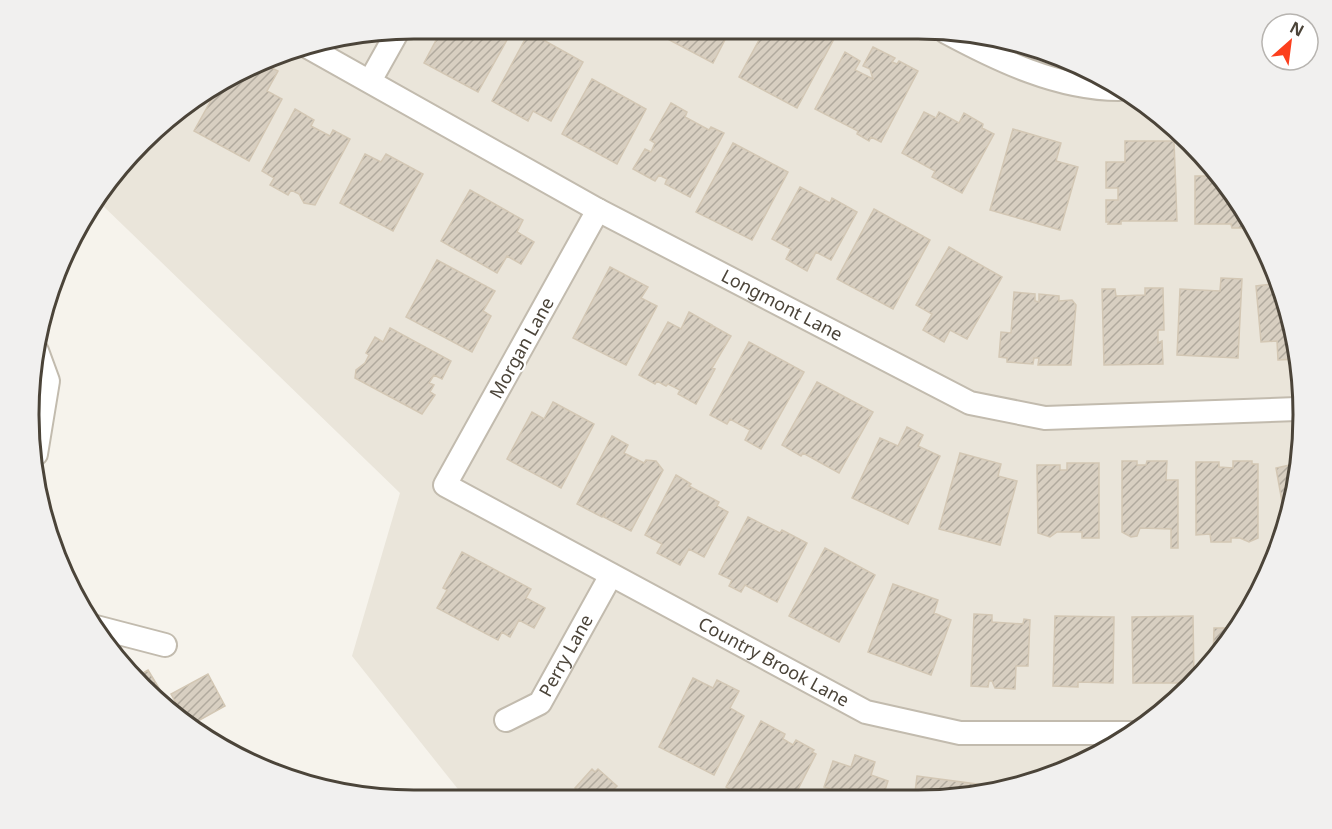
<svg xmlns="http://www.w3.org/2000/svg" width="1332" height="829" viewBox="0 0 1332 829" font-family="'Noto Sans',sans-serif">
<defs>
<pattern id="building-hatch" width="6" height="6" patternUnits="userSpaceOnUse" patternTransform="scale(1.5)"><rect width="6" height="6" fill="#d8cfc1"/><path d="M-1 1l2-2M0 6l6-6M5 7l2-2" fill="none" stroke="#b1aa9e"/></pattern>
</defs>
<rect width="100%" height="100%" fill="#f6f3ec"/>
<!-- residential -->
<path fill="#eae5da" d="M415,29L968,32L1065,58L1153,108L1252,222L1300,364L1290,515L1224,650L1153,721L1089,761L943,800L465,798L352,656L400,493L97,200L108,179L200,94L291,49Z"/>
<!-- building -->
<path fill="url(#building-hatch)" stroke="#d3c7b4" stroke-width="1.5" d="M442,29H513L478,92L424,63Z
M657,30H730L713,63L656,33Z
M764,31H824L835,37L797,108L739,77Z
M529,32L583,62L551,121L533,111L528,121L492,101Z
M873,47L895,58L892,62L897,64L899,61L918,71L881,142L871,137L869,141L857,134L858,131L815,109L845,52L860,61L855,70L873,79L870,69L863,66Z
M262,63L278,71L267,91L282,99L249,161L194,131L220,84L248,70L251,71Z
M592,79L646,109L617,164L562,134Z
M671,103L687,112L685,117L709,130L711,127L724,133L690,197L665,184L667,179L659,175L655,181L633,169L645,149L651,152L655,143L650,140Z
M188,105L182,116L175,117Z
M295,109L314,120L311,126L330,136L333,130L350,139L315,205L304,203L299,194L291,190L288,195L270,185L274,178L262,171Z
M924,112L936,118L939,112L959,123L964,113L983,124L982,128L994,134L962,193L932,177L935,171L902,153Z
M1013,129L1061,143L1056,161L1078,167L1060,230L990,210Z
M1125,141H1174L1177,221H1121V224H1108L1109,222H1106V200H1118V188H1106V162H1125Z
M733,143L788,172L752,240L696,212Z
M365,154L381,162L386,154L423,174L393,231L340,203Z
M1208,171L1252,222L1253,228H1232L1231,224H1195V176H1208Z
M800,187L830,203L832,198L857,212L831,260L816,252L807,271L786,259L791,249L772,239Z
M470,190L523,220L517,232L534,242L521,264L507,256L497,273L441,241Z
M874,209L930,240L893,309L837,279Z
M949,247L1002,277L967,339L950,330L944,342L923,330L932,314L916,305Z
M437,260L495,291L483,311L491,316L472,352L406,317Z
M610,267L648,287L641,298L657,306L626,365L573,338Z
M1221,278L1242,279L1238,358L1177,355L1180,289L1220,291Z
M1273,284L1298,359L1278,360L1277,341L1261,342L1256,286Z
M1145,288H1163L1164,330H1158V343L1162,341L1163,364L1104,365L1102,289H1115L1116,296L1145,295Z
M1014,292L1035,294V301L1039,302V294L1059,296V301L1072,300L1076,305L1071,365H1038L1039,358H1034L1033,364L1007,362V358L999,357L1001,332L1011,333Z
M689,312L712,325L710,328L713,326L731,336L712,368L715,369L696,404L678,394L680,390L668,384L666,386L657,381L655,384L639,375L668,322L681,329Z
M390,328L451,361L442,379L434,375L429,383L434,385L430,392L435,395L422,414L355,378L356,370L365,363L369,355L366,353L375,337L383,342Z
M749,342L804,372L761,449L745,440L750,430L730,419L727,424L710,415Z
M817,382L873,412L839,473L803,453L801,456L782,445Z
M553,402L594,424L561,488L507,459L532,412L544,419Z
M907,427L923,435L918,446L940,456L908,524L852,498L880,438L898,446Z
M612,436L628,445L624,453L644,463L646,460L656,461L663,470L631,531L604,517L605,512L602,517L577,504Z
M960,453L1001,464L998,476L1017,481L1000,545L939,529Z
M1122,461H1137V465H1146L1147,461H1167L1166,480H1178V548H1171V529L1140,528L1137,536L1131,537L1122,532Z
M1233,461H1252V464H1258V538L1249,542L1240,538H1231V542H1211L1210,534L1196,535V462H1219V467L1233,468Z
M1067,463H1099V538H1082V532H1057L1050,537L1038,533L1037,465H1060V470H1067Z
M1294,464L1290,515L1286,524L1276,468Z
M676,475L691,484L689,486L719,502L717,506L728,512L704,557L689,549L680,565L657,553L662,544L645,535Z
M748,517L780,533L782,530L807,543L777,602L745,585L741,592L729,586L732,580L719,574Z
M825,548L875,575L839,642L789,616Z
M462,552L531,589L526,598L545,608L534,628L519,620L510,637L502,632L498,640L437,608L447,590L443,588Z
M893,584L938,600L934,613L951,620L931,675L868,652Z
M974,614L992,615V622L1023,624L1024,619L1030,620L1028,666H1016L1015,689L995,688L992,681H989L988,687L971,686Z
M1055,616L1114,617L1113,683L1078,682V687L1053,686Z
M1193,616L1194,679L1190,683H1133L1132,617Z
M1214,628H1234L1224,650L1213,660Z
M148,670L174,713L173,714L138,676Z
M208,674L225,706L189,726L171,694Z
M693,678L713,688L717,680L739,691L730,708L744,716L714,775L659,747Z
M761,721L785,734L783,739L793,745L796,740L814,750L812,752L816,754L793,799H737L739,795L726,787Z
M855,755L875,762L871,775L888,781L885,790L894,792L891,799H827L831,789L824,787L833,761L851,767Z
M592,769L595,772L598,769L617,786L614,789L624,798H570L577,790L575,788Z
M917,776L984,785V789L943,800H914Z"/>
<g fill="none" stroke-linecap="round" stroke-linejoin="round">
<defs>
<g id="minor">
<path d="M946,32C998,60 1058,89 1119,89"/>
<path id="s1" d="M306,46L598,210L970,403L1045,418L1297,409"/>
<path d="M370,81L398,31"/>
<path id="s2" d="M598,210L445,485L866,712L960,733H1133"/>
<path d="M36,454L48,381L37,351"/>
<path d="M92,626L165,645"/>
<path id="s3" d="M506,720L540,703L611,575"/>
</g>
</defs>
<!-- minor casing -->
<use href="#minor" stroke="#c2bbae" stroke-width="26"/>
<!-- minor -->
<use href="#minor" stroke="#fff" stroke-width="22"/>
</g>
<g text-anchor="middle" stroke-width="4.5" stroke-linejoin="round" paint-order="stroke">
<!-- street labels -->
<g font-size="18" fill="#4b4439" stroke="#fff">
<text dy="6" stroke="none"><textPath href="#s1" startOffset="542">Longmont Lane</textPath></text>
<text transform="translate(522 348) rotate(-61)" y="6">Morgan Lane</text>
<text dy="6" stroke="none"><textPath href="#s3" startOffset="92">Perry Lane</textPath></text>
<text dy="6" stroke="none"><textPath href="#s2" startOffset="688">Country Brook Lane</textPath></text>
</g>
</g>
<!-- crop -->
<path d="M0 0H1332V829H0ZM414 39H918A375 375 0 0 1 1293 414V415A375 375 0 0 1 918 790H414A375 375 0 0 1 39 415V414A375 375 0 0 1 414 39Z" fill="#f1f0ef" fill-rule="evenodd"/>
<path fill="none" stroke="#4b4439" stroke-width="3" d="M414 39H918A375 375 0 0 1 1293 414V415A375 375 0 0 1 918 790H414A375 375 0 0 1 39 415V414A375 375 0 0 1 414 39Z"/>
<!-- north arrow -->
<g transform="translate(1290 42) rotate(28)"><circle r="28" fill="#ffffff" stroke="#b7b4b0" stroke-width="1.5"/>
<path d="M0-4.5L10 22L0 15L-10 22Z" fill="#fc3f1d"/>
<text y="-9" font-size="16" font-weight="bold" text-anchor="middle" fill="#4b4439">N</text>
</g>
</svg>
